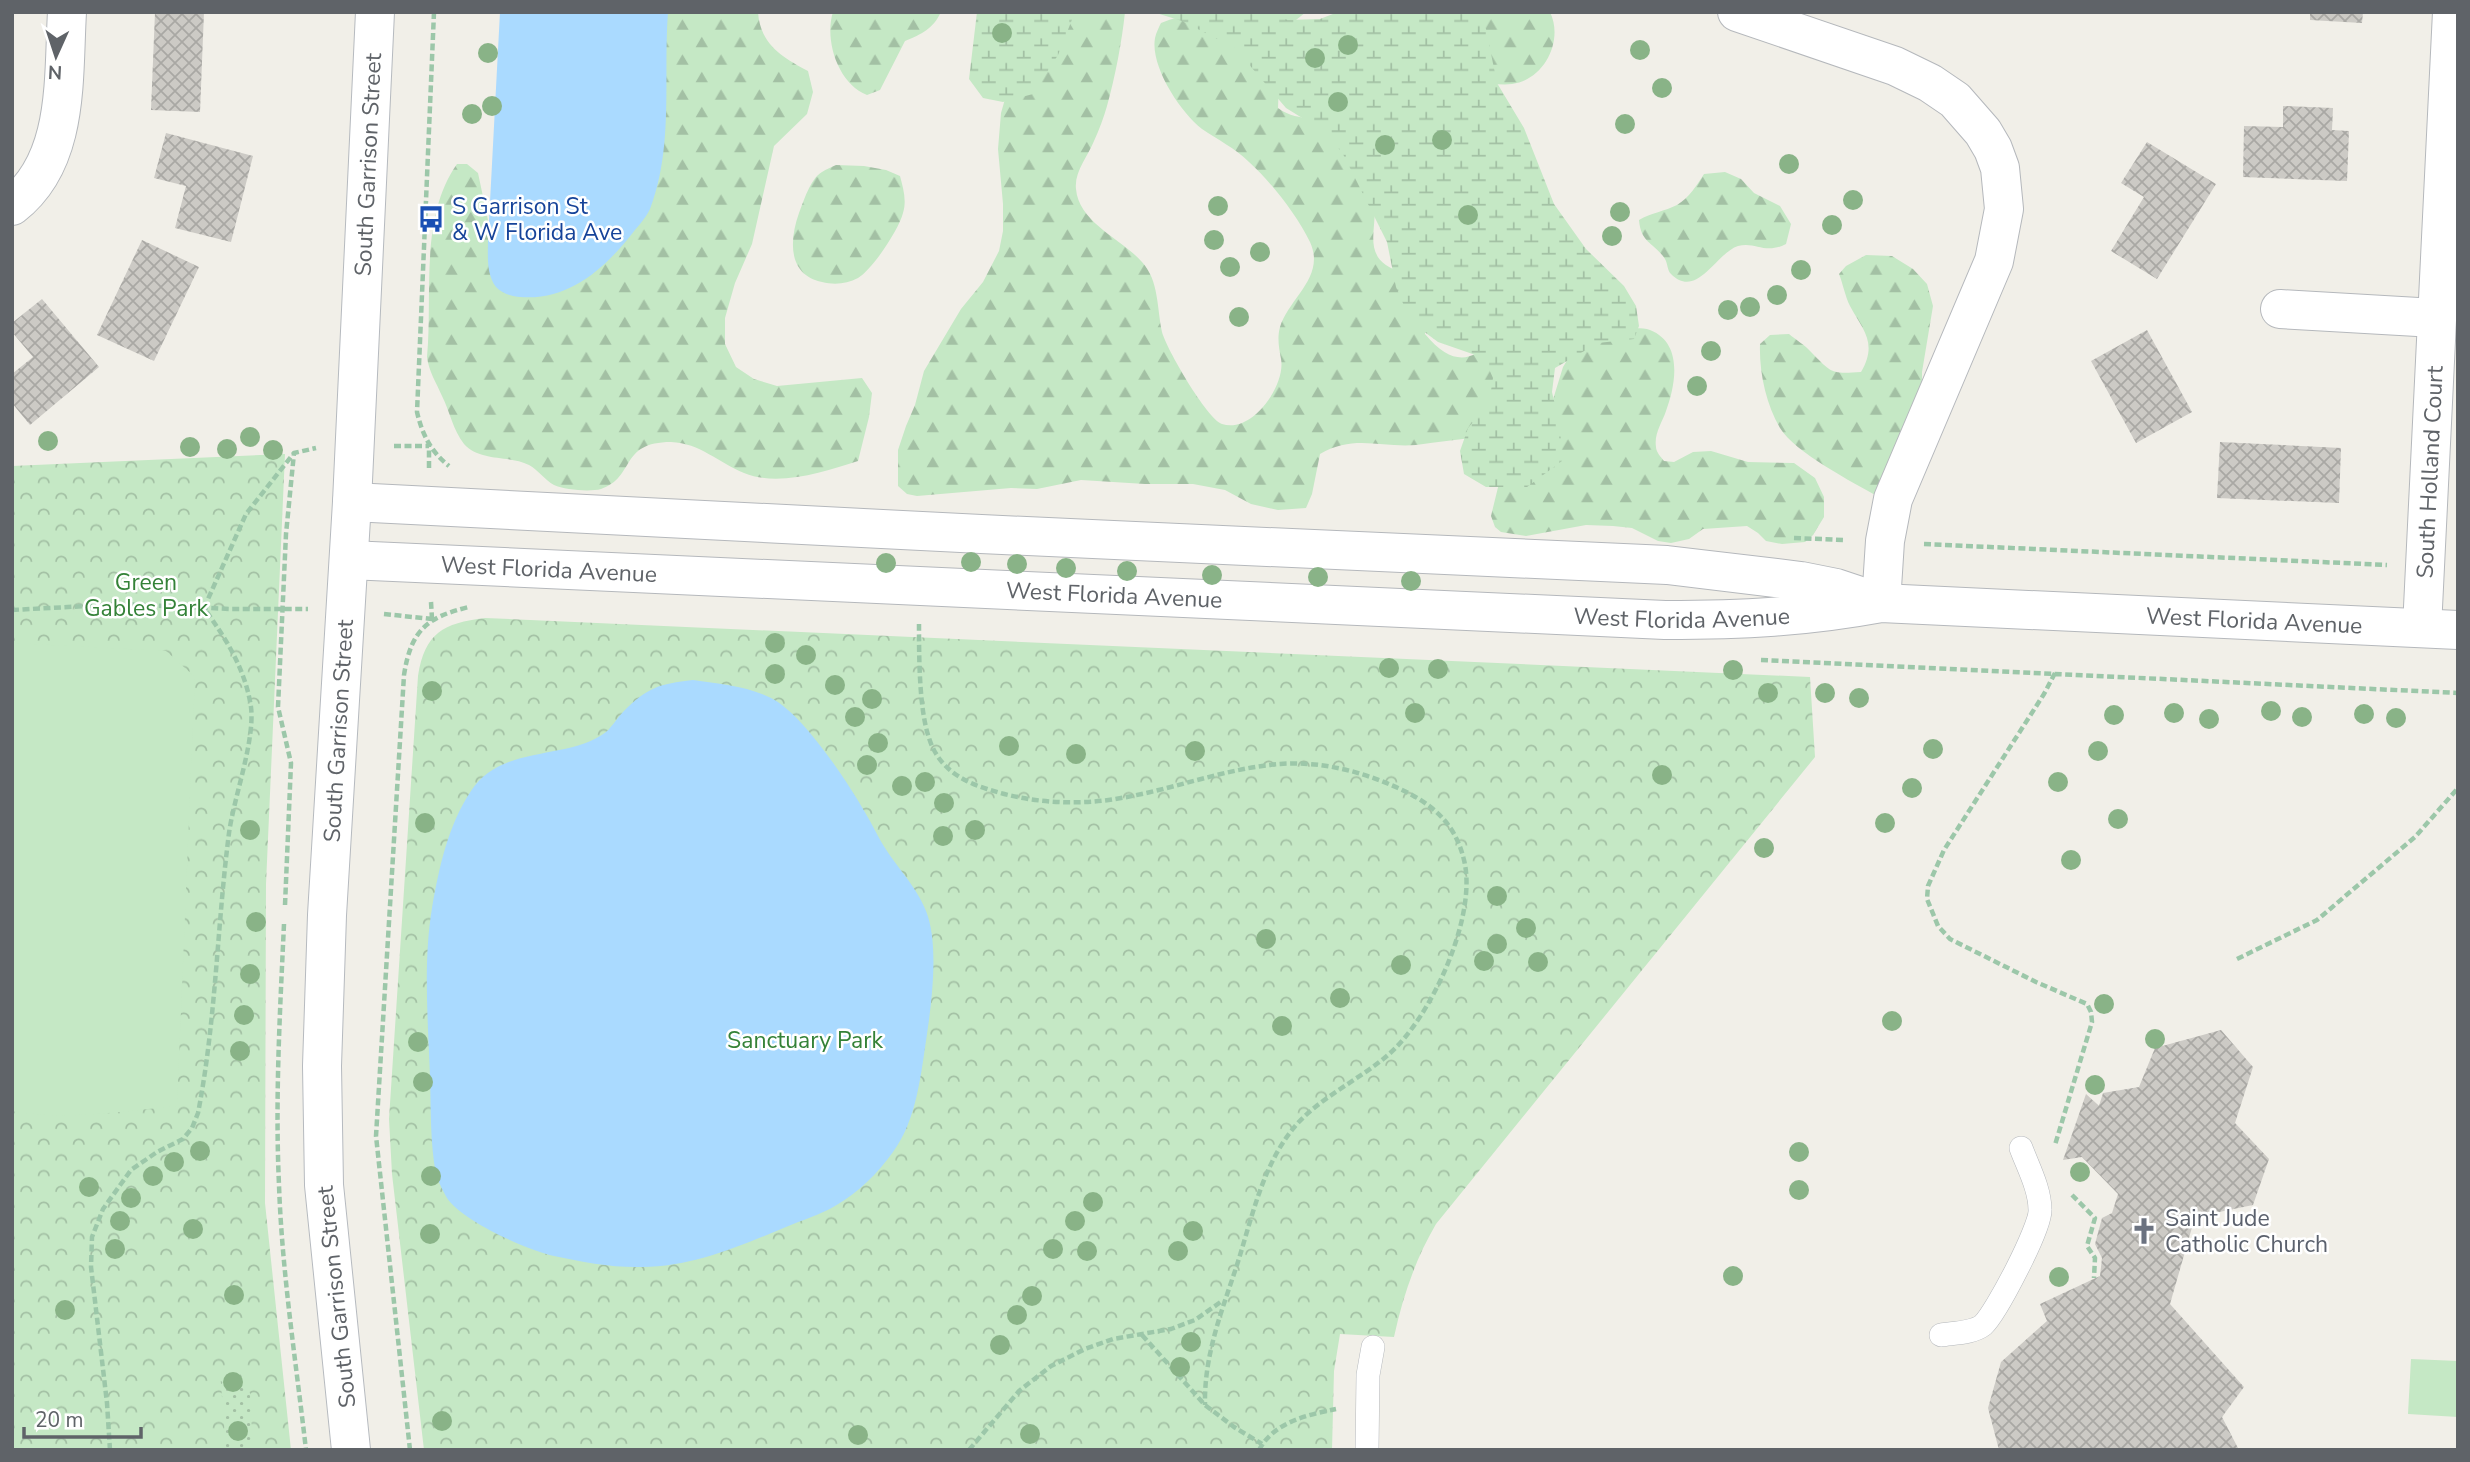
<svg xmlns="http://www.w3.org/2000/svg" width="2470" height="1462" viewBox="0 0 2470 1462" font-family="'Nunito Sans',sans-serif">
<defs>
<pattern id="forest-firs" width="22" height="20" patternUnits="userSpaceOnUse" patternTransform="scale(1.75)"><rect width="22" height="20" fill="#c5e8c5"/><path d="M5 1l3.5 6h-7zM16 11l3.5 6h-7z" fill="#a3c0a4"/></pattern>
<pattern id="wetland-marsh" width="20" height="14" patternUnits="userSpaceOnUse" patternTransform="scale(1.75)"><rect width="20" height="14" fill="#c5e8c5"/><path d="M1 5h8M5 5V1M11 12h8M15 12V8" fill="none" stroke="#a3c0a4"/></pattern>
<pattern id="park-crowns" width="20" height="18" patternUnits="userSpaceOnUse" patternTransform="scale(1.75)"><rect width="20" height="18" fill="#c5e8c5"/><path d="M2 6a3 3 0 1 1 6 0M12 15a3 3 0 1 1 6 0" fill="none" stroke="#a3c0a4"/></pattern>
<pattern id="garden-dots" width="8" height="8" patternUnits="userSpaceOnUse" patternTransform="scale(1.75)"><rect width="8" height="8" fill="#c5e8c5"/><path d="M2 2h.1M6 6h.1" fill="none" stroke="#a3c0a4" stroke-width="1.8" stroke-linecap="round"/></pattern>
<pattern id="building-cross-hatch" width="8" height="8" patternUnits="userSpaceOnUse" patternTransform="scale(1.75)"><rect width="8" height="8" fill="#cccac5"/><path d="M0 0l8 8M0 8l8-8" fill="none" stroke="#a9a8a4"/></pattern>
</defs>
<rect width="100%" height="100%" fill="#f1efe8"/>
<!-- forest -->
<path fill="url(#forest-firs)" d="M643,12H758C760,44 782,57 808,71L813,92L807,114L774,146L752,244L735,283L725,318V344L736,367L754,379L777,386L862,378L872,393L869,417L858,461C824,472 778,487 744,473C719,463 700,443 671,442C619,442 636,477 601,489C590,492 565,490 554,485C545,480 538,470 529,465C509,455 480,462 464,444C453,430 450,412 442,396C436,382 429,372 427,357C433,294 419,218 457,164H467L478,173L492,239Z
M833,12H941C933,29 922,34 905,41L880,90L867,95C838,84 824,40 833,12Z
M1010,12H1125C1122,41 1115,78 1107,106C1104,117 1099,130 1094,141C1088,156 1074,172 1076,189C1079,223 1122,239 1142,262C1159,280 1157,309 1162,332C1166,348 1207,419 1222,424C1252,434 1286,385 1281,359C1279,348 1277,338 1280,327C1289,298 1326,277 1310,242C1296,214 1272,183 1249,162C1235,148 1218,140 1202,129C1180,112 1150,66 1155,38C1156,33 1159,27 1161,23C1200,5 1262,12 1306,12L1281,32L1278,108C1290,117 1299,116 1313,120C1320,123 1330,129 1336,134C1343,139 1368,179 1371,188C1385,223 1352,258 1404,273L1426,318L1425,334C1465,383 1490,345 1518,312L1481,437C1459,439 1438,442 1416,445C1381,448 1354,434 1320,454L1312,494L1306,508L1278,510L1251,504L1225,490L1193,484H1145L1081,480L1037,489L1011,488L917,496L907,494L898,486V450L906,426L915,405L924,371L961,309L983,282L999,251L1003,231V204L998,149L1001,113L1007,92Z
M1463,12H1550C1564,41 1544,80 1512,84C1505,85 1497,84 1490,84Z
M836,165L864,166L886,170L900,176C903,188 907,200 903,213C899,229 873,269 858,278C847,284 834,285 822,282C788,275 789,241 799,213C804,201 810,179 822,172C826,169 832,167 836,165Z
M1725,172L1741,179L1754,193L1780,206L1791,224L1786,244C1765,255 1755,241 1738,246C1716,253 1697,300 1671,274C1667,270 1668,264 1665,259C1654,242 1641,244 1639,220C1651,213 1665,211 1677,205C1689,198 1697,185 1704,174Z
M1866,255L1892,256L1913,269L1927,284L1933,306L1922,372V398L1879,497C1854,483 1794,452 1780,428C1766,404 1759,372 1760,344L1770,335L1789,334C1796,340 1805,345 1811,352C1832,373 1830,374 1861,372C1878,343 1863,330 1850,306C1845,296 1843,284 1839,274L1846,266Z
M1623,328C1631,329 1642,327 1650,330C1683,343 1676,384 1666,411C1662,423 1654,433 1656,447C1656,452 1661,457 1664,461L1674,462L1693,452L1711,451L1748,462L1794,463L1815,478L1824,497V517L1813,535L1805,542L1782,544L1766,541L1758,533L1747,526L1703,529L1689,539L1671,543L1658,541L1632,528L1613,526L1586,525L1526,536L1501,532L1495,527L1491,516L1501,475L1547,419L1563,367L1574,349Z"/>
<!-- wetland -->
<path fill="url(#wetland-marsh)" d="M977,12H1075L1058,55L1033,94L1003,102L983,98L969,79Z
M1153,12H1262L1288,20L1320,19L1338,12H1476L1486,29L1497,83L1524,128L1554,204L1586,249L1624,286L1636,306L1639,326L1634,339L1598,343L1555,368L1552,392L1560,427L1562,461L1527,487H1486L1464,474L1460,451L1468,428L1489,403L1493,378L1484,358L1438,342L1411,322L1396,287L1387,242L1342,152L1320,129L1286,108L1235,48L1182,21Z"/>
<!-- park -->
<path fill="url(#park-crowns)" d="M285,454L266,884L265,1203L291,1450H12V466Z
M485,618L1810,677L1815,757L1436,1224C1415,1260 1403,1296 1394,1337L1340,1334L1334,1371L1332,1450H424L392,1174L389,1119L418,676C425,633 443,623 485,618Z"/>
<!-- garden -->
<path fill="url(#garden-dots)" d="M233,1370L239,1371L250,1393L253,1450H226L220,1371Z"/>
<!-- pitch -->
<path fill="#c5e8c5" d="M12,643L166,651L195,677L177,1106C121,1111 68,1121 12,1111Z
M2411,1359L2458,1361V1417L2408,1414Z"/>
<!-- water -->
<path fill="#aadaff" d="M500,12H668C663,78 674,146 650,209C646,218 637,227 631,235C603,270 568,301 520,297C513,297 501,293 496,287C486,274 488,255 488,240Z
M693,680C719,684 747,686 771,698C807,716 860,800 878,836C892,863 915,883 926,911C939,943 932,1000 927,1034C921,1073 917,1120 893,1152C878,1173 858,1193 835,1206C820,1215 802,1220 786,1227C740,1246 693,1267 642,1267C614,1268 582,1262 554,1256C527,1250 462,1221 447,1198C443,1191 438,1181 436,1174C430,1143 431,1108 430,1076C428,1021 423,962 432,908C439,868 448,825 471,791C501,744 568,761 606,732C612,727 617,718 623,712C648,687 659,684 693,680Z"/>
<!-- building -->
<path fill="url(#building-cross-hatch)" d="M155,12H204L200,112L151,110Z
M2310,12H2363L2362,23L2310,20Z
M2283,106L2333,108L2332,130L2349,131L2347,181L2243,177L2244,126L2283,127Z
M166,133L253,156L231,242L175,228L186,186L154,178Z
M2147,142L2216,184L2157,279L2111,251L2144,197L2121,183Z
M142,240L199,267L154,361L97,335Z
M42,299L99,367L30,425L12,403V374L33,357L12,332V323Z
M2147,330L2192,412L2136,443L2091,361Z
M2220,442L2341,448L2339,503L2217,498Z
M2221,1030L2253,1067L2235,1123L2269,1159L2253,1205L2195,1217L2170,1304L2244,1387L2222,1417L2239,1450H1999L1988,1408L2001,1362L2047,1321L2040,1304L2100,1276L2102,1258L2095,1244L2102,1218L2112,1213L2118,1194L2082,1157L2063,1160L2086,1094L2099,1106L2103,1093L2139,1087L2155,1048Z"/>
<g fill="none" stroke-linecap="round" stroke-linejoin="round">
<defs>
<path id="service" d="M1941,1335C1953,1333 1973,1333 1983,1325C1996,1313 2041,1227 2040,1210C2040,1189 2028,1167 2021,1148
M1367,1450L1368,1375L1373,1347"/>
<g id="minor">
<path d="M1737,12L1895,66L1930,83L1955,100L1983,132L1993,149L2000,168L2004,209L1994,261L1893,499L1885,541L1881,603"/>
<path d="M12,206C70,161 63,79 67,12"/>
<path d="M2280,309L2435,318"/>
<path id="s1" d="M2422,628L2452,12"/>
</g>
<g id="tertiary">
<path d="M352,502L981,534L1667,565L1801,581L1836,588L1875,601"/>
<path id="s2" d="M349,560L1665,620C1742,620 1805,617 1881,603L2458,630"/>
</g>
<g id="secondary">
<path id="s3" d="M351,1450L324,1185L322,1066L327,915L352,502L375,12"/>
</g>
</defs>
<!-- service casing -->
<use href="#service" stroke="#b5b8bc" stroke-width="24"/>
<!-- minor casing -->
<use href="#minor" stroke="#b5b8bc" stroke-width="40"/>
<!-- tertiary casing -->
<use href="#tertiary" stroke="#b5b8bc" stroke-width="40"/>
<!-- secondary casing -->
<use href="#secondary" stroke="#b6babf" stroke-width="40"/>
<!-- path -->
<path stroke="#9cc7a9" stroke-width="4.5" stroke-dasharray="7 3.5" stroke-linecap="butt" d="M434,12L417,412C422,434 431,452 449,466
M394,446H429
M429,468V446
M1794,538L1845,540
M1924,544L2387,565
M431,602L432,619
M204,608L246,514L294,453L316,448
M12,610L124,604L230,609H308
M384,614L432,619
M919,624C919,656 919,709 929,738C938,767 961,781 987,789C1030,803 1077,806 1121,798C1175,789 1226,768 1280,764C1320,761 1361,771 1398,788C1431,803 1455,822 1464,860C1478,916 1431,1018 1388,1055C1359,1080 1315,1100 1292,1130C1261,1169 1251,1222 1236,1268C1221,1313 1204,1356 1205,1405
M1761,660L2458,693
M2055,673L2044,694L1944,850L1928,886L1927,899L1938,926L1950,939L2036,982L2087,1004L2091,1012L2092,1022L2055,1145
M285,905L291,763L278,707L286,534L294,453
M284,924C280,1011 275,1098 279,1185C282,1273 296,1362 306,1450
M2237,959L2317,920L2415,837L2458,788
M2072,1195L2095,1218L2087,1246L2095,1258L2094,1278
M1142,1335L1205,1405L1234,1427L1262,1444
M110,1450L107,1403L91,1267L92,1237L103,1209L131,1170L157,1152L183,1139L192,1128L198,1113C216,1021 217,926 229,833C234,797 255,741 251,707C245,668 226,639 204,608
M410,1450L376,1136L404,675C411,630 427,617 469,607
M969,1450L1019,1391L1051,1366L1085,1349L1113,1339L1171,1329L1195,1320L1222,1301
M1259,1450C1274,1422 1307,1415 1336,1409"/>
<!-- service -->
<use href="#service" stroke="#fff" stroke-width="23"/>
<!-- minor -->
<use href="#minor" stroke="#fff" stroke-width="38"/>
<!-- tertiary -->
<use href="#tertiary" stroke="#fff" stroke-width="38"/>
<!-- secondary -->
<use href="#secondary" stroke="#fff" stroke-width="38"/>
</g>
<!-- trees -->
<g fill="#89b387">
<circle cx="1002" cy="33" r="10"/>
<circle cx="1348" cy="45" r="10"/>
<circle cx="1640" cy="50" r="10"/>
<circle cx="488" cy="53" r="10"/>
<circle cx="1315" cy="58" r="10"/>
<circle cx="1662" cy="88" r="10"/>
<circle cx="1338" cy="102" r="10"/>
<circle cx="492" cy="106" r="10"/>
<circle cx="472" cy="114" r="10"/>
<circle cx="1625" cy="124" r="10"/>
<circle cx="1442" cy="140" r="10"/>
<circle cx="1385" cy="145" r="10"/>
<circle cx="1789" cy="164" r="10"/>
<circle cx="1853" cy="200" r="10"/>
<circle cx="1218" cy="206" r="10"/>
<circle cx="1620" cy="212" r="10"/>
<circle cx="1468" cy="215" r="10"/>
<circle cx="1832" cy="225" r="10"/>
<circle cx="1612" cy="236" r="10"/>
<circle cx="1214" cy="240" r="10"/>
<circle cx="1260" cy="252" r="10"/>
<circle cx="1230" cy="267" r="10"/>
<circle cx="1801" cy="270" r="10"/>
<circle cx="1777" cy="295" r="10"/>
<circle cx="1750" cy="307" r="10"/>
<circle cx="1728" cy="310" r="10"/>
<circle cx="1239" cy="317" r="10"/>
<circle cx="1711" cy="351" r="10"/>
<circle cx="1697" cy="386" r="10"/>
<circle cx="250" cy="437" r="10"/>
<circle cx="48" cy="441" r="10"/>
<circle cx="190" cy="447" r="10"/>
<circle cx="227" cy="449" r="10"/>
<circle cx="273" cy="450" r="10"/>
<circle cx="971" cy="562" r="10"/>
<circle cx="886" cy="563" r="10"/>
<circle cx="1017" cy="564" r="10"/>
<circle cx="1066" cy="568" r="10"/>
<circle cx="1127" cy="571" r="10"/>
<circle cx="1212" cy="575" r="10"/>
<circle cx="1318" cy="577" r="10"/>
<circle cx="1411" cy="581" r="10"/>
<circle cx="775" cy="643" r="10"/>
<circle cx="806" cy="655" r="10"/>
<circle cx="1389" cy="668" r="10"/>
<circle cx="1438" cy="669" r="10"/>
<circle cx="1733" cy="670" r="10"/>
<circle cx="775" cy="674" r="10"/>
<circle cx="835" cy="685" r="10"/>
<circle cx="432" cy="691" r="10"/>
<circle cx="1768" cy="693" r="10"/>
<circle cx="1825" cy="693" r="10"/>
<circle cx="1859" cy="698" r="10"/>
<circle cx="872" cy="699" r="10"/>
<circle cx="2271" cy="711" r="10"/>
<circle cx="1415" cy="713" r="10"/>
<circle cx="2174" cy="713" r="10"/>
<circle cx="2364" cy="714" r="10"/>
<circle cx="2114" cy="715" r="10"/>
<circle cx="855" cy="717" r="10"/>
<circle cx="2302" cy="717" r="10"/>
<circle cx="2396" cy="718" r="10"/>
<circle cx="2209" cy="719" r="10"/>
<circle cx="878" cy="743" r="10"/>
<circle cx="1009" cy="746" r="10"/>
<circle cx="1933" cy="749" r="10"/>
<circle cx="1195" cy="751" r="10"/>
<circle cx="2098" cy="751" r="10"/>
<circle cx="1076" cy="754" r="10"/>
<circle cx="867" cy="765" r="10"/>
<circle cx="1662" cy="775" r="10"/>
<circle cx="925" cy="782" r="10"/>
<circle cx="2058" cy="782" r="10"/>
<circle cx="902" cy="786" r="10"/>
<circle cx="1912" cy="788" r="10"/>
<circle cx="944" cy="803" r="10"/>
<circle cx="2118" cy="819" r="10"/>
<circle cx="425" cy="823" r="10"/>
<circle cx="1885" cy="823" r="10"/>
<circle cx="250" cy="830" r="10"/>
<circle cx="975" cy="830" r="10"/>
<circle cx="943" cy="836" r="10"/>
<circle cx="1764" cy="848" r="10"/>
<circle cx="2071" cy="860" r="10"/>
<circle cx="1497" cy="896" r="10"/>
<circle cx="256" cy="922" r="10"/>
<circle cx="1526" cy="928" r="10"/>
<circle cx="1266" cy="939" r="10"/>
<circle cx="1497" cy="944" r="10"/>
<circle cx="1484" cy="961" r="10"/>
<circle cx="1538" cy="962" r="10"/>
<circle cx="1401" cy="965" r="10"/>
<circle cx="250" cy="974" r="10"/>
<circle cx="1340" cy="998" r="10"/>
<circle cx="2104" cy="1004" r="10"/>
<circle cx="244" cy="1015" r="10"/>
<circle cx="1892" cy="1021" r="10"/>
<circle cx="1282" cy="1026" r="10"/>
<circle cx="2155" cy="1039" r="10"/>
<circle cx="418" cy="1042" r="10"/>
<circle cx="240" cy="1051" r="10"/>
<circle cx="423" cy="1082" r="10"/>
<circle cx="2095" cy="1085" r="10"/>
<circle cx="200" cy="1151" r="10"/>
<circle cx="1799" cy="1152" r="10"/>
<circle cx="174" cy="1162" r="10"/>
<circle cx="2080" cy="1172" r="10"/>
<circle cx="153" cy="1176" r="10"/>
<circle cx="431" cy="1176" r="10"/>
<circle cx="89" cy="1187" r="10"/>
<circle cx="1799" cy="1190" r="10"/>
<circle cx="131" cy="1198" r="10"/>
<circle cx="1093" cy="1202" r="10"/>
<circle cx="120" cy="1221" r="10"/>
<circle cx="1075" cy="1221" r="10"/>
<circle cx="193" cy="1229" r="10"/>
<circle cx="1193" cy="1231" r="10"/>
<circle cx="430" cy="1234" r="10"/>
<circle cx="115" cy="1249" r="10"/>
<circle cx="1053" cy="1249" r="10"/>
<circle cx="1087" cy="1251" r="10"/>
<circle cx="1178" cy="1251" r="10"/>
<circle cx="1733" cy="1276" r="10"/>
<circle cx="2059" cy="1277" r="10"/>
<circle cx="234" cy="1295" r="10"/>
<circle cx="1032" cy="1296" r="10"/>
<circle cx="65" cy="1310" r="10"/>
<circle cx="1017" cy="1315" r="10"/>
<circle cx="1191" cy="1342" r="10"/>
<circle cx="1000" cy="1345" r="10"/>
<circle cx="1180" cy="1367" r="10"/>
<circle cx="233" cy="1382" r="10"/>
<circle cx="442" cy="1421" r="10"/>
<circle cx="238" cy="1431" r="10"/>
<circle cx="1030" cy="1434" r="10"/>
<circle cx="858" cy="1435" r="10"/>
</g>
<!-- icons -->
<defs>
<symbol id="bus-bare" viewBox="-9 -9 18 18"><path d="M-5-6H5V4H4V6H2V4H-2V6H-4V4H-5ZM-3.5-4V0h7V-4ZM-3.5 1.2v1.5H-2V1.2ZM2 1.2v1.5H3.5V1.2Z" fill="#1a4fb4" stroke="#fff" stroke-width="2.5" paint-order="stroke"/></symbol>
<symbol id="church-bare" viewBox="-9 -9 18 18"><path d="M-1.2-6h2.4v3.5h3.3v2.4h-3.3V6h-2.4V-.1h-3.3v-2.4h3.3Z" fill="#6b7280" stroke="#fff" stroke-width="2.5" paint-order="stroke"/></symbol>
</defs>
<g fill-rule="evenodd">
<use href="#bus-bare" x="412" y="200" width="38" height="38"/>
<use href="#church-bare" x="2125" y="1212" width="38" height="38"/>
</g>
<g text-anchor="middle" stroke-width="5" stroke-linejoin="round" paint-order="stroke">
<!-- street labels -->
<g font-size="23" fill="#5f6368" stroke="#fff">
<text dy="8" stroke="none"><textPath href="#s3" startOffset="1288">South Garrison Street</textPath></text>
<text dy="8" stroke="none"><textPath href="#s1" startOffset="156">South Holland Court</textPath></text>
<text dy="8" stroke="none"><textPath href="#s2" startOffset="200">West Florida Avenue</textPath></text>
<text dy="8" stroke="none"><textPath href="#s2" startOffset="766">West Florida Avenue</textPath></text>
<text dy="8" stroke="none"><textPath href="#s2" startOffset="1334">West Florida Avenue</textPath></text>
<text dy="8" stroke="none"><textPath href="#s2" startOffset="1908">West Florida Avenue</textPath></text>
<text dy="8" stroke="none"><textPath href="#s3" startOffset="721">South Garrison Street</textPath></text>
<text transform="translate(336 1297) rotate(-96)" y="8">South Garrison Street</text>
</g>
<!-- transit labels -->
<g font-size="23" fill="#164399" stroke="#fff" text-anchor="start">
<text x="452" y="214">S Garrison St<tspan x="452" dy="26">&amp; W Florida Ave</tspan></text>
</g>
<!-- park labels -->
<g font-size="23" fill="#348238" stroke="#fff">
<text x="146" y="590">Green<tspan x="146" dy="26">Gables Park</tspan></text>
<text x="805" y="1048">Sanctuary Park</text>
</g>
<!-- worship labels -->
<g font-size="23" fill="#5b616d" stroke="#fff" text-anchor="start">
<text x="2165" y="1226">Saint Jude<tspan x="2165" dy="26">Catholic Church</tspan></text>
</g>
</g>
<!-- border -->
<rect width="2470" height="1462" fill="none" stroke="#5f6368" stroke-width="28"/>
<!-- north arrow -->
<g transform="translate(56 56) rotate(183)" stroke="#ffffff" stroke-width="5" paint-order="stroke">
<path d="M0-5L12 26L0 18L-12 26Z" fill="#5f6368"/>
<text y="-10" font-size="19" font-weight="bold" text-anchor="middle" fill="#5f6368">N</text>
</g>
<!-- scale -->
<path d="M24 1427v10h117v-10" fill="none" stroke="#5f6368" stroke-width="3.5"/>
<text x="35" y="1427" font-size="21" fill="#5f6368" stroke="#ffffff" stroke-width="5" paint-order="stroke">20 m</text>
</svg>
